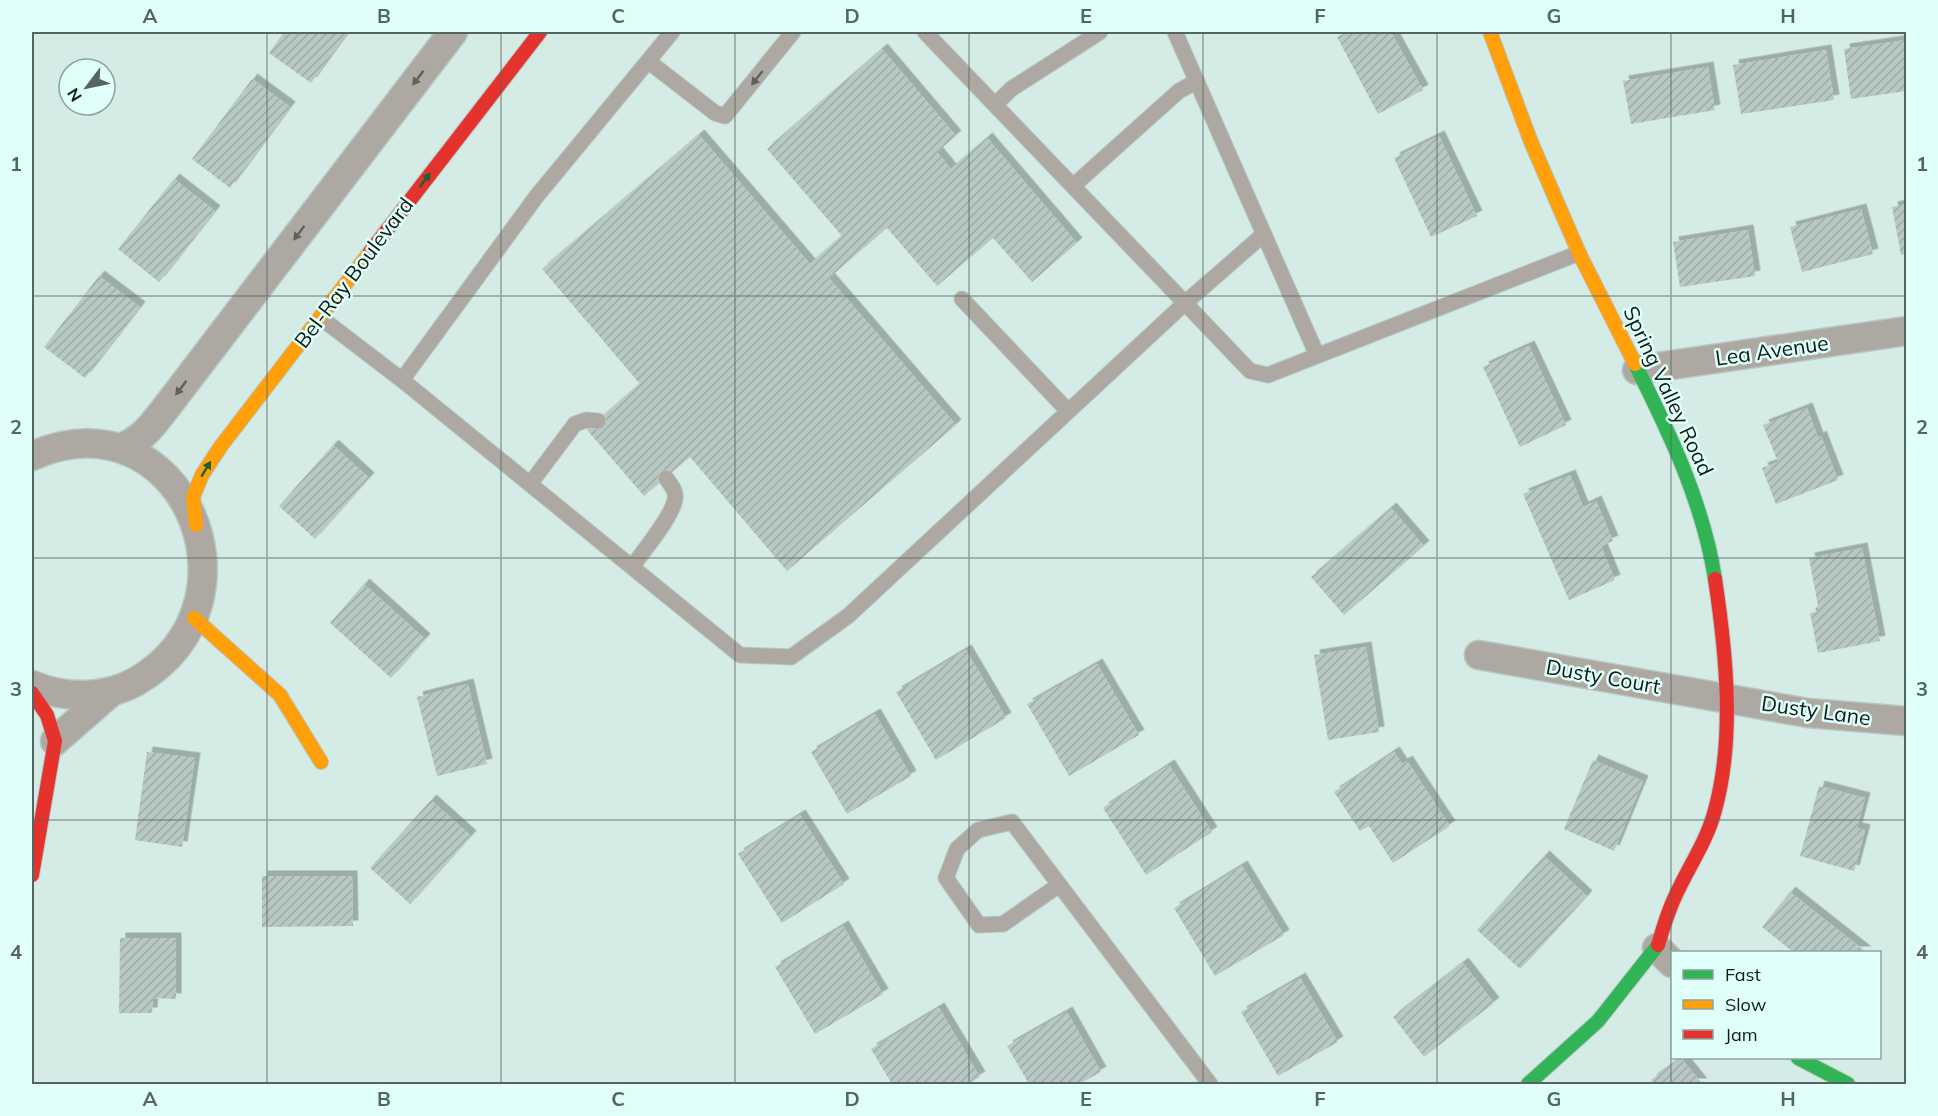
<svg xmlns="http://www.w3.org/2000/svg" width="1938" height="1116" viewBox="0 0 1938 1116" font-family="Mulish,sans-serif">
<defs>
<pattern id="building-hatch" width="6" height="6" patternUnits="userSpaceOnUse" patternTransform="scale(1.5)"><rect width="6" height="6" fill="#b8c8c5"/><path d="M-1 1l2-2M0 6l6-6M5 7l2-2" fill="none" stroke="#9daba9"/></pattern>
<filter id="shadow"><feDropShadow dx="5.5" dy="-5.5" stdDeviation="0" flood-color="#0004"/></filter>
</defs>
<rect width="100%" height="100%" fill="#d5ebe6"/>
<!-- building -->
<path fill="url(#building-hatch)" filter="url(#shadow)" d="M284,32H348L311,83L269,53Z
M1347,32H1391L1423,90L1378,114L1337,37Z
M1906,40V91L1851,99L1844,49Z
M882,49L956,136L937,152L951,169L987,138L1077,243L1032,282L993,238L937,286L887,228L829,278L956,425L787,571L690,457L644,496L587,430L640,384L542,269L699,135L810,264L842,236L767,149Z
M1826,50L1834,100L1741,114L1733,65Z
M1708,67L1715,110L1631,124L1623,81Z
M252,79L290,107L230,188L192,159Z
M1439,136L1477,216L1431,237L1394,158Z
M174,179L215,211L159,282L118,249Z
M1906,204V254L1901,255L1892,207Z
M1861,209L1873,254L1802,272L1790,227Z
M1748,230L1755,276L1680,287L1673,242Z
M99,276L140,307L85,378L44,347Z
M1529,346L1566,425L1520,447L1483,367Z
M1807,408L1818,438L1821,436L1838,480L1776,504L1762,468L1778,462L1763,425Z
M333,445L369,478L315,539L279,506Z
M1570,475L1583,507L1596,501L1613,541L1601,546L1615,580L1569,600L1523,494Z
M1391,508L1424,546L1344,615L1311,577Z
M1862,548L1880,641L1818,653L1810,613L1819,611L1809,558Z
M364,584L425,639L391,678L330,623Z
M1366,647L1379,732L1328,740L1314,655Z
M966,650L1006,718L936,760L896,692Z
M1097,664L1139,735L1069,776L1027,704Z
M468,684L487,764L437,776L417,697Z
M875,714L911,776L847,814L811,752Z
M147,752L195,758L182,847L135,840Z
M1394,752L1402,764L1407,761L1450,826L1393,863L1369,826L1360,831L1334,792Z
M1593,760L1643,781L1614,851L1564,829Z
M1169,765L1212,832L1146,875L1103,808Z
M1819,786L1865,798L1857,828L1865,830L1854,871L1800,856Z
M431,800L471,836L410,904L370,868Z
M800,815L844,884L782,923L738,854Z
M1544,856L1587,896L1520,969L1477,930Z
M1242,866L1284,935L1215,976L1174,908Z
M262,876H352L353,926L262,927Z
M1790,892L1866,952H1793L1762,927Z
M843,926L883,994L815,1034L775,967Z
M120,938H176V999L153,998L152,1013H119Z
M1463,963L1494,1003L1424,1057L1393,1017Z
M1300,978L1338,1042L1278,1076L1241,1012Z
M939,1008L980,1077L967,1084H892L871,1049Z
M1067,1012L1101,1072L1079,1084H1029L1007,1046Z
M1681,1058L1702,1084H1655L1651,1080Z"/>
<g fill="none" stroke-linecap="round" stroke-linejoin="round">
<defs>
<path id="lane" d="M925,32L1185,303L1264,234
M1175,32L1317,355
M648,61L715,113L725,116L793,32
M995,105L1011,89L1100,32
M1073,186L1179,91L1197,81
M962,299L1068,411
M321,318L402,380L740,655L791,657L848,616L1185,303L1250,371L1268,375L1579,253
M402,380L536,197L672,32
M530,484L575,424L586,420L598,421
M632,567C643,551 673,516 675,499C677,491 670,484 666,478
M1059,885L1003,924L979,925L946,878L957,849L978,830L1012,822L1210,1084"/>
<path id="street" d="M1637,370L1906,331
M120,448C142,440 151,427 165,409L453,32
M32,456C180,390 272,601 137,681C105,699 65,699 32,685
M1479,655L1808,713L1906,721
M55,741L111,692
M1657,948L1672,963"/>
<path id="fast" d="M1635,364C1669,432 1703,502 1715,579
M1798,1058L1848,1084
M1528,1084L1598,1021L1658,945"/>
<path id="slow" d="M1490,32L1531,142L1579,253L1635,364
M196,525L193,497L202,475L221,446L370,252
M194,618L280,695L321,762"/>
<path id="jam" d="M370,252L540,32
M32,693L47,715L55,741L32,875
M1658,945C1662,932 1666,918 1671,906C1684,873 1706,845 1715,810C1735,737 1726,652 1715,579"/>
</defs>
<!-- lane casing -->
<use href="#lane" stroke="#b7c8c4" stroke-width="17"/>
<!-- street casing -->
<use href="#street" stroke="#b7c8c4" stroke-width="31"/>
<!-- fast casing -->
<use href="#fast" stroke="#b7c8c4" stroke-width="16"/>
<!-- slow casing -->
<use href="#slow" stroke="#b7c8c4" stroke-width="16"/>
<!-- jam casing -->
<use href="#jam" stroke="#b7c8c4" stroke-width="16"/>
<!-- lane -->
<use href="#lane" stroke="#ada8a1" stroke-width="15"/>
<!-- street -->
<use href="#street" stroke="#ada8a1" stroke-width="28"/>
<!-- fast -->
<use href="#fast" stroke="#30b455" stroke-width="14"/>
<!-- slow -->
<use href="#slow" stroke="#ff9f0a" stroke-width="14"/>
<!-- jam -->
<use href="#jam" stroke="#e5322d" stroke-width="14"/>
</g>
<!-- one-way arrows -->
<defs><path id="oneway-solid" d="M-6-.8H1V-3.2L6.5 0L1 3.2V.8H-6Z" transform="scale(1.5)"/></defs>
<g fill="#5d625d">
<use href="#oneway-solid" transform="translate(418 78) rotate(127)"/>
<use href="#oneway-solid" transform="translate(757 78) rotate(128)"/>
<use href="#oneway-solid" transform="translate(299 233) rotate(127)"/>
<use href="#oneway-solid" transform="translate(181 388) rotate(127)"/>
</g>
<g fill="#1d6034">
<use href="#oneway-solid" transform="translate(425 180) rotate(-53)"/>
<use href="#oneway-solid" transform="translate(206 469) rotate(-59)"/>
</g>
<!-- grid -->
<path fill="none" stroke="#536461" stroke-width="1.5" stroke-opacity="0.55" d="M267,32V1084M501,32V1084M735,32V1084M969,32V1084M1203,32V1084M1437,32V1084M1671,32V1084M32,296H1906M32,558H1906M32,820H1906"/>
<g text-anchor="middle" stroke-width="5" stroke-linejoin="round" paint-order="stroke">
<!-- street labels -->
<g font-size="21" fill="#0d1b19" stroke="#e0fff9">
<text transform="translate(354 273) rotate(-53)" y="7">Bel-Ray Boulevard</text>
<text transform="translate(1772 351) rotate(-8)" y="7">Lea Avenue</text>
<text transform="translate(1668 391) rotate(65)" y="7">Spring Valley Road</text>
<text transform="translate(1603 677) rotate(10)" y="7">Dusty Court</text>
<text transform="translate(1816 711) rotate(8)" y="7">Dusty Lane</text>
</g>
</g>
<!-- border -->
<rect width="1938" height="1116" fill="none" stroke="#e0fff9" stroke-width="66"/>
<!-- legend -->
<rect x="1671" y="951" width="210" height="108" fill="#e0fff9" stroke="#8ca49f" stroke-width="1.5"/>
<rect x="1683" y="970" width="30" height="9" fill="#30b455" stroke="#8ca49f" stroke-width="1.5"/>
<text x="1725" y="981" font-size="18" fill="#0d1b19">Fast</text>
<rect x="1683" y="1000" width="30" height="9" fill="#ff9f0a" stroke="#8ca49f" stroke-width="1.5"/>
<text x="1725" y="1011" font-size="18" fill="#0d1b19">Slow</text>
<rect x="1683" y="1030" width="30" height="9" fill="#e5322d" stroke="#8ca49f" stroke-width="1.5"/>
<text x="1725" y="1041" font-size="18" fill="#0d1b19">Jam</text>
<!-- north arrow -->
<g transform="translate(87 87) rotate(238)"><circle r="28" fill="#e0fff9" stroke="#8ca49f" stroke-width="1.5"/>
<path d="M0-4.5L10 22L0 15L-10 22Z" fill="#536461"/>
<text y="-9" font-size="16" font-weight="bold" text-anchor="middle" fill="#0d1b19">N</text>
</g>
<rect x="33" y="33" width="1872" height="1050" fill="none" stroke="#536461" stroke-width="2"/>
<g font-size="20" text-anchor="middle" font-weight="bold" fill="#536461">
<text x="150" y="23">A</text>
<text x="384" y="23">B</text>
<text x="618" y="23">C</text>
<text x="852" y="23">D</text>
<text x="1086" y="23">E</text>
<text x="1320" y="23">F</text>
<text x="1554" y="23">G</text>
<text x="1788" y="23">H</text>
<text x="16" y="171">1</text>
<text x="1922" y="171">1</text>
<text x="16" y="434">2</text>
<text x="1922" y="434">2</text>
<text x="16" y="696">3</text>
<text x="1922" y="696">3</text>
<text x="16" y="959">4</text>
<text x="1922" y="959">4</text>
<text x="150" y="1106">A</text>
<text x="384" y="1106">B</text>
<text x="618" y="1106">C</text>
<text x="852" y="1106">D</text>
<text x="1086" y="1106">E</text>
<text x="1320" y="1106">F</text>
<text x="1554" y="1106">G</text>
<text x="1788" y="1106">H</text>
</g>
</svg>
